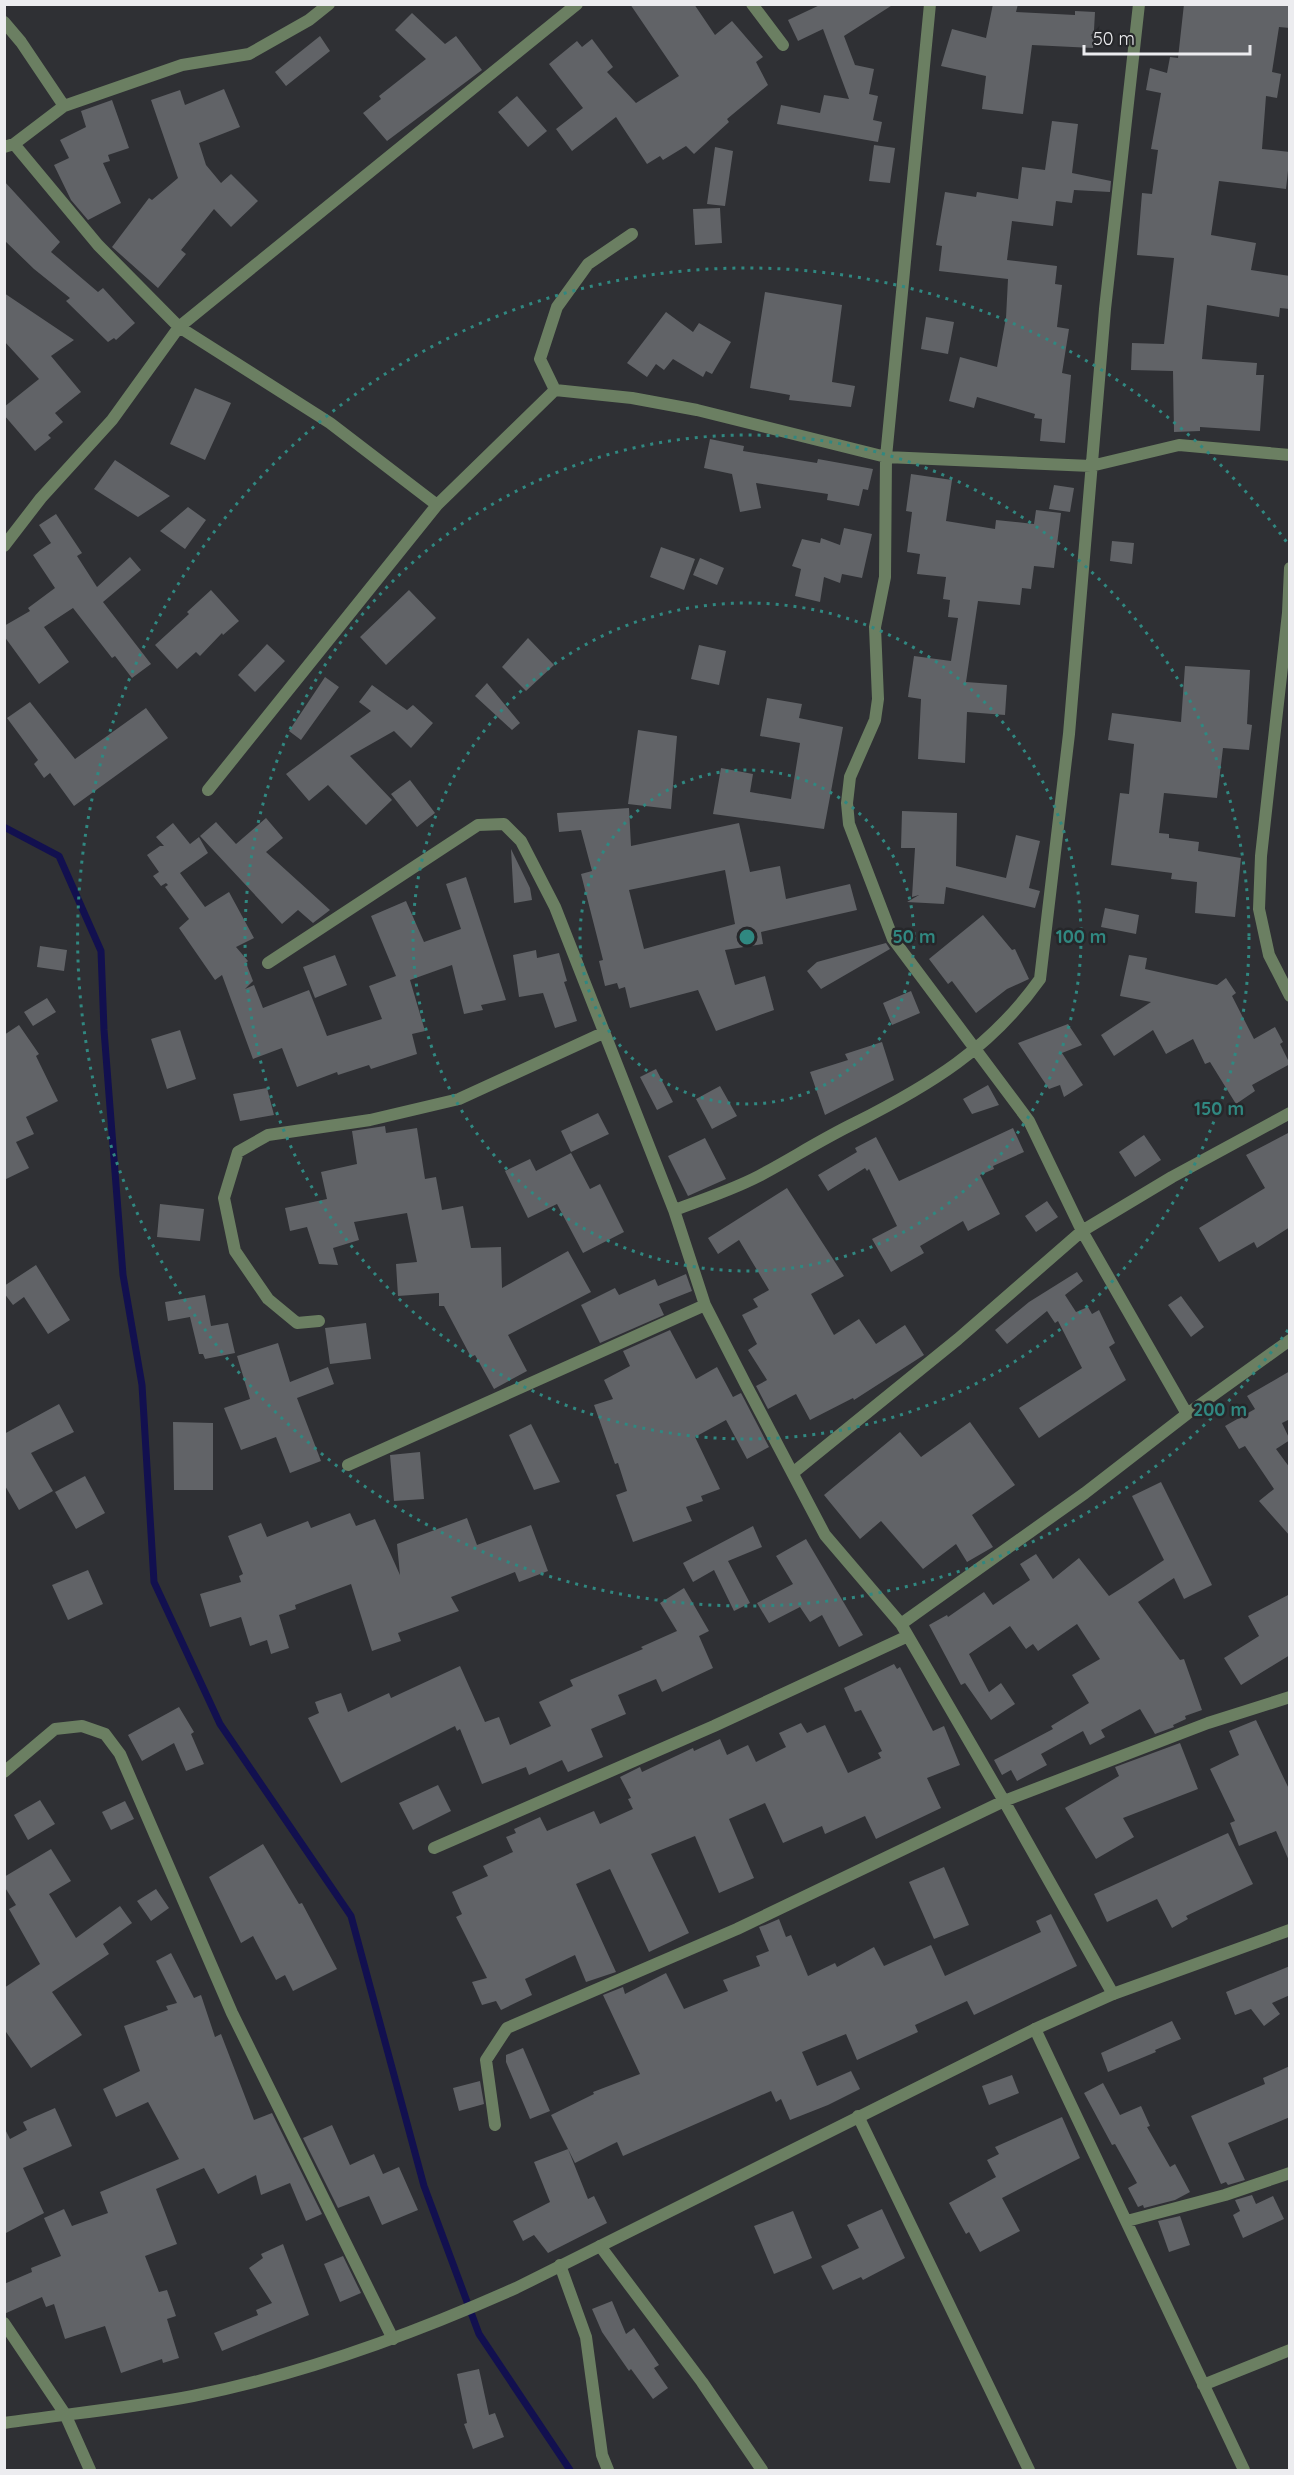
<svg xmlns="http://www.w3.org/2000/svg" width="1294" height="2475" viewBox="0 0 1294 2475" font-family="Quicksand,sans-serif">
<rect width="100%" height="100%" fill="#2f3034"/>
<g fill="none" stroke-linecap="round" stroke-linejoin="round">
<!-- stream -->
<path stroke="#12104f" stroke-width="7" d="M4,827L59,856L101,951L104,1030L123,1275L142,1385L154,1582L220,1724L351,1916L424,2186L479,2334L570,2470"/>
</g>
<!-- building -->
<path fill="#616367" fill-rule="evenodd" d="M630,4H694L715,35L732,21L763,57L756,62L768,85L727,119L729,122L694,154L686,146L663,160L660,156L647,164L616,117L572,151L556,129L583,108L549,64L577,41L582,47L592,39L613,67L607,72L636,103L679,76Z
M822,4H894L844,36L855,65L874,69L869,94L878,96L873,120L882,122L878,142L777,124L781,105L820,113L824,95L849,99L823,29L798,41L788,20Z
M993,4H1018L1016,12L1075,15V11L1095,12L1093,48L1032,45L1023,114L982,109L986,76L941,66L952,29L986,38Z
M1184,4H1290V28L1279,27L1272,72L1281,74L1277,98L1266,96L1262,149L1290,152L1286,189L1219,181L1211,235L1256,243L1251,270L1290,276V309L1280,308L1279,317L1207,305L1202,359L1257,363L1256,375H1264L1260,431L1200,427V431L1174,432L1173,371L1131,370L1132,343L1164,344L1174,258L1137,255L1142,193L1152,194L1158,150L1151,149L1161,93L1146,90L1150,68L1167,73L1170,57L1178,58Z
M412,13L445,44L456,36L482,70L387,141L363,113L381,99L379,96L426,59L395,30Z
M320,36L330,51L286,86L275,72Z
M224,89L240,127L199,143L206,165L221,183L231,174L258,201L231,227L214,209L181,250L186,254L158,288L112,247L149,198L152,200L178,178L151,100L180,90L185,105Z
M517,96L547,131L528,147L498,112Z
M112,100L129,148L108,155L110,161L103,163L121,203L88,220L71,200L54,165L69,158L60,140L86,127L81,111Z
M1052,121L1078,124L1072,173L1111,181L1110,192L1074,190L1072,203L1056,201L1053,226L1012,221L1007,260L1057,266L1055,284L1062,285L1057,327L1069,329L1062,373L1071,375L1065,443L1040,441L1042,419L1034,418L1035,414L977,397L974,408L949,401L960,357L997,367L1006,318L1008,279L939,271L942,246L936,245L945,192L976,197L977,192L1018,199L1022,167L1045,170Z
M874,145L895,148L890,183L869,181Z
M715,147L733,151L725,206L707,204Z
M4,181L60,242L51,252L98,292L103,288L135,323L116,340L114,338L108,342L66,301L70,298L34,269L4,240Z
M720,208L722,243L695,245L693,209Z
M765,292L842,305L832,382L855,386L851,407L789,400L790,395L750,388Z
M4,293L74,340L51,356L81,392L55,413L63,422L48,435L51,438L35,451L4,415V407L39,379L4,341Z
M666,312L693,332L699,323L731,342L712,374L706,371L703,377L673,359L664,370L656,364L647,377L627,363Z
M926,317L954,322L948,354L921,349Z
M195,388L231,403L205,460L170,444Z
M710,439L744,446L743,451L817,463L818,459L873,469L868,490L863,489L859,506L827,500L828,494L756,483L761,508L740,512L732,474L704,468Z
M115,460L170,496L138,517L94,489Z
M911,474L952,480L946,521L995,529L996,520L1034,524L1036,510L1061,513L1054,568L1034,566L1031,589L1022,588L1020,605L978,601L966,682L1007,685L1005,715L967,712L965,763L918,759L921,699L908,697L914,656L951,661L958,618L948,617L950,600L943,599L946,577L917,574L920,554L907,552L912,512L906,511Z
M1054,485L1074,488L1070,512L1049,509Z
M188,507L206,520L185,549L160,531Z
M56,514L82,553L77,556L97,587L130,557L141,570L103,602L151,664L132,678L115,656L112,658L73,608L44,627L69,662L39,684L4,636V626L30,611L28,608L55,588L33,555L51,543L39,525Z
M844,528L872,534L862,578L842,574L840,583L824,577L820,602L795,596L801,569L792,566L802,539L820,543L821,538L840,545Z
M1112,541L1134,543L1132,564L1110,561Z
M661,547L695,559L684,590L650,577Z
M700,558L724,568L717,585L693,575Z
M211,590L239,621L223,635L222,633L200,656L196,652L177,669L155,645L189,614L187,612Z
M409,590L436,618L386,665L360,637Z
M528,638L554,665L526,691L502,667Z
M267,644L285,661L255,692L238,675Z
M699,645L726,651L719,685L691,679Z
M1185,666L1250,670L1247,724L1252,725L1249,750L1223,748L1217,798L1164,793L1159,833L1169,834V838L1199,842L1198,851L1241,858L1235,917L1195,913L1197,882L1171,879L1172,873L1111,865L1120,793L1129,794L1134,744L1108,740L1112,713L1181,722Z
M325,677L339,687L301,740L289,731Z
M487,683L520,723L512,730L475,696Z
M372,685L407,710L413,705L433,723L411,748L394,731L350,756L392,800L366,825L328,785L309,801L286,774L371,711L359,702Z
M767,698L802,704L799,718L843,727L824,829L713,814L721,768L753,774L750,792L791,799L800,743L760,736Z
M30,702L75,759L146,708L168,738L74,806L50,773L44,778L34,764L38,760L7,718Z
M638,730L677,736L671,809L628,804Z
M410,780L435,813L417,827L391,794Z
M629,808L631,846L739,823L750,872L780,866L786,899L850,884L857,910L761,932L763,944L725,950L735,985L765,976L774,1010L716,1031L698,990L630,1008L625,987L619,989L617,983L605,986L599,961L603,960L581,874L592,871L581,830L559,832L557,813ZM725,870L735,924L644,949L629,890Z
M902,811L957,813L956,866L1006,878L1016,835L1040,841L1029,888L1040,891L1035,908L946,887L944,904L907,902L919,895L912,897L915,848H901Z
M266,818L283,838L266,852L330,910L313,923L298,910L282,924L200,836L216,822L236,844Z
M173,823L190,844L199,837L208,853L180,873L205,907L229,892L254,938L236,947L248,961L246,963L253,981L245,989L254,985L263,1008L309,990L327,1036L382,1019L369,986L396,976L371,916L406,901L424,942L461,929L446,884L466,877L506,1000L481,1005L483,1010L464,1014L452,965L410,980L425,1031L412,1034L417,1054L371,1069L369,1065L338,1075L337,1072L297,1087L282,1048L253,1059L222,975L215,980L179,928L189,919L165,887L168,885L166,883L161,886L153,876L159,872L147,855L160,846H164L156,837Z
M511,849L530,888L532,900L514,903Z
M1105,908L1139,915L1136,934L1101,927Z
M983,915L1012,950L1015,949L1029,979L1007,989L976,1013L952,981L948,984L929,959Z
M886,943L890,949L821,989L807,971L817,962Z
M40,946L67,950L64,971L37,967Z
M536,950L537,958L559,953L567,981L564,982L577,1021L555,1028L543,993L519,997L513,955Z
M335,955L347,985L315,998L303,967Z
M1129,955L1147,958L1145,969L1217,985L1226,978L1236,993L1232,996L1254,1039L1275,1027L1283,1042L1280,1044L1290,1064L1252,1085L1255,1091L1236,1104L1210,1062L1205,1064L1193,1039L1166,1054L1153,1030L1114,1056L1101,1035L1151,1002L1120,996Z
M911,991L920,1013L892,1025L883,1003Z
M47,998L56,1012L33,1026L24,1012Z
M1068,1024L1082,1045L1062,1053L1083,1085L1064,1097L1060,1085L1049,1089L1018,1043Z
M19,1025L39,1054L36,1056L58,1101L26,1117L34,1134L16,1142L29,1168L4,1180V1035Z
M180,1030L196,1079L167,1089L151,1039Z
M882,1042L894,1080L825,1115L810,1072L848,1060L845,1054Z
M656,1069L673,1102L657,1110L640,1077Z
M988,1085L999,1105L972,1114L963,1099Z
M720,1086L737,1116L712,1129L696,1099Z
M267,1088L274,1115L240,1121L233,1094Z
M598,1113L609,1134L571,1152L561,1131Z
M385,1126L386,1133L417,1128L425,1179L436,1177L442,1210L463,1206L471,1248L501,1247L502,1288L568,1251L591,1292L508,1335L527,1371L494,1389L475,1355L471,1357L444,1306H439V1293L398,1296L396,1264L417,1262L407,1213L354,1222L359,1240L333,1248L338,1265L319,1264L307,1227L290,1231L285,1208L327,1199L321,1172L357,1164L352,1131Z
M1013,1128L1024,1152L993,1166L994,1169L980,1175L1000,1214L968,1231L963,1221L920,1246L924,1253L891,1272L872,1239L897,1226L869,1169L867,1171L865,1168L828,1191L818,1175L857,1152L855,1148L876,1137L899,1181Z
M1290,1132V1227L1257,1248L1254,1242L1219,1262L1199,1228L1265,1188L1246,1155Z
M1144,1135L1161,1160L1135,1177L1119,1152Z
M705,1138L726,1179L688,1196L668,1156Z
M571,1153L590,1189L600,1184L624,1232L583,1253L557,1204L528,1218L505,1171L530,1159L536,1171Z
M787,1188L844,1276L811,1294L834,1335L859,1319L876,1344L905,1325L924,1355L854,1400L853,1398L810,1420L796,1394L768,1409L756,1386L767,1380L748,1350L757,1344L742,1315L758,1307L753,1299L769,1290L739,1240L718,1254L708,1238Z
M1047,1201L1058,1217L1036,1232L1025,1216Z
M160,1204L204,1209L200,1241L157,1237Z
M36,1265L70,1320L48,1334L24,1297L13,1305L4,1293V1286Z
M1077,1272L1083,1281L1065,1295L1076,1312L1088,1307L1092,1314L1099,1310L1115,1343L1109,1347L1126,1380L1039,1438L1019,1408L1082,1368L1058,1321L1055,1323L1047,1311L1007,1344L995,1330L1029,1302Z
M686,1274L692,1291L659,1304L664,1315L600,1343L581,1305L615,1288L619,1295L655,1279L658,1286Z
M205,1295L211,1326L228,1323L235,1353L205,1359L203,1354H199L190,1317L168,1321L165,1302Z
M1181,1296L1204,1327L1191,1337L1168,1305Z
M366,1323L371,1359L330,1364L325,1328Z
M670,1330L696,1379L717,1367L733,1397L741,1393L769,1447L747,1459L726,1420L695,1437L720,1489L701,1496L703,1501L686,1507L692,1521L633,1542L616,1495L627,1491L618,1463L615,1464L594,1405L613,1399L604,1380L630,1366L623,1351Z
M278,1343L290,1382L328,1367L334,1384L297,1398L321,1461L290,1473L276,1437L241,1450L224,1408L250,1399L237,1356Z
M1290,1371V1419L1282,1423L1290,1440L1276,1449L1290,1468V1536L1259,1501L1274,1489L1245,1446L1239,1449L1225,1426L1255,1409L1247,1396Z
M59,1404L74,1432L31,1453L53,1491L19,1510L4,1484V1434Z
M173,1422L213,1423V1490H174Z
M970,1422L1015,1485L972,1515L993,1547L967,1562L956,1544L923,1569L881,1521L860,1539L824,1495L900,1432L921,1457Z
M531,1424L560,1482L534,1490L509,1435Z
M420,1452L424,1499L394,1501L390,1455Z
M85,1476L105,1513L76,1529L55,1492Z
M1161,1482L1212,1585L1184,1599L1174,1578L1138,1602L1180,1660L1184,1659L1202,1710L1185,1716L1186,1719L1173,1725L1174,1727L1155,1734L1140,1709L1101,1730L1105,1737L1090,1745L1083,1731L1041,1754L1047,1765L1017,1781L1011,1770L1002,1775L994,1760L1053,1729L1051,1726L1089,1703L1072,1675L1100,1659L1077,1624L1038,1651L1033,1644L1026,1649L1010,1626L969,1654L989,1692L1001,1683L1015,1704L991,1720L965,1683L961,1685L929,1625L947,1615L948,1617L984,1592L993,1605L1030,1580L1020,1564L1036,1554L1053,1579L1079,1558L1109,1596L1125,1586L1164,1560L1132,1496Z
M350,1513L356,1526L375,1519L400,1575L397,1544L467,1518L477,1545L531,1525L548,1571L519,1582L515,1572L451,1597L459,1611L398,1633L401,1641L372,1651L351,1584L295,1605L296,1609L279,1615L289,1648L271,1654L267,1640L250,1646L241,1617L210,1627L200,1594L241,1582L239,1576L243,1574L228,1536L261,1523L267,1537L308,1521L311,1528Z
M753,1526L762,1547L728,1561L750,1603L734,1611L714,1570L693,1582L683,1563Z
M806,1539L863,1635L839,1647L822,1615L810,1622L800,1607L769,1623L757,1603L793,1584L776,1556Z
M88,1570L103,1604L68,1620L52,1585Z
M684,1588L709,1631L699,1636L713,1668L662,1692L656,1679L618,1695L626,1714L591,1729L603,1757L568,1772L562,1760L529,1775L526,1767L482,1784L460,1729L457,1731L455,1726L341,1783L308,1718L319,1713L315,1702L341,1693L348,1712L389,1693L391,1698L460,1666L485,1722L499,1717L510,1745L551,1726L539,1702L573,1686L570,1680L643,1649L641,1647L677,1631L660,1603Z
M1290,1594V1655L1241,1685L1224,1658L1259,1636L1248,1616Z
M894,1664L897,1669L900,1667L933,1731L944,1726L960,1765L927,1778L941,1808L876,1839L865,1816L825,1834L822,1826L783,1843L765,1803L729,1819L754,1878L719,1893L695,1836L651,1854L689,1933L649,1952L610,1869L576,1884L616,1972L586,1982L575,1955L525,1979L532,1995L501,2010L496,2001L482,2005L472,1982L487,1978L456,1917L462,1914L452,1892L488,1876L483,1866L513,1852L506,1837L516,1833L514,1829L540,1817L547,1831L594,1811L600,1824L633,1809L628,1799L631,1798L620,1777L640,1767L642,1772L693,1748L694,1751L720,1739L727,1755L748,1745L756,1762L786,1747L779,1733L801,1723L807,1733L825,1725L848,1773L881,1758L878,1753L882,1751L861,1710L855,1712L844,1688Z
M179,1707L194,1732L191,1734L204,1764L186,1771L174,1743L142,1761L128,1735Z
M1256,1720L1290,1791V1863L1276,1831L1239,1846L1230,1823L1235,1821L1210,1769L1239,1755L1229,1731Z
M1180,1743L1198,1789L1123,1818L1134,1837L1096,1859L1065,1808L1119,1776L1115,1767Z
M438,1785L451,1811L413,1830L399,1803Z
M40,1800L55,1824L28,1840L14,1815Z
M125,1801L134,1819L111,1830L102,1812Z
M1228,1833L1253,1884L1186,1916L1188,1919L1172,1928L1157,1899L1107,1922L1094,1894Z
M263,1844L299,1904L302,1903L337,1969L293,1991L285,1975L276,1980L253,1936L241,1943L209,1877Z
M51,1849L71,1881L49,1894L76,1938L120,1906L132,1923L103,1944L109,1954L52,1992L82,2035L31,2068L4,2029V1988L40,1964L9,1909L16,1905L4,1886V1877Z
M944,1867L969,1925L934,1939L909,1882Z
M156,1889L169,1908L151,1921L137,1901Z
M1051,1914L1077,1966L974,2015L967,2001L915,2025L918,2032L857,2060L846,2034L802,2052L817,2086L851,2071L860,2089L828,2105L790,2120L781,2099L776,2102L771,2091L623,2156L617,2142L575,2163L551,2115L594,2094L593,2092L640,2074L603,1995L623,1987L625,1994L666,1973L684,2009L728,1991L723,1980L760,1966L756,1956L769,1951L759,1927L765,1925L779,1919L786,1937L791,1935L808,1976L835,1963L837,1967L874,1947L884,1966L931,1945L945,1976L1041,1932L1036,1921Z
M171,1953L194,1998L201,1995L215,2037L221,2034L254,2120L272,2113L322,2214L306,2221L290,2183L261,2195L256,2175L218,2194L204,2168L156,2189L177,2244L145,2256L159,2292L167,2290L176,2316L167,2319L179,2358L163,2363L162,2359L121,2373L105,2326L65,2339L54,2304L46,2307L42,2297L4,2314V2284L32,2272L31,2268L61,2256L44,2218L64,2209L72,2226L108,2213L100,2192L179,2159L148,2102L116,2117L103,2089L140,2071L124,2026L168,2010L166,2006L177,2003L156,1961Z
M1290,1966V1995L1272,2003L1280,2014L1264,2026L1251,2009L1235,2015L1226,1992Z
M1172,2021L1181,2039L1155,2050L1156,2052L1108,2072L1101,2053Z
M523,2048L550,2111L530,2119L506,2062V2055Z
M1290,2066V2117L1228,2143L1245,2180L1228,2185L1226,2182L1221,2184L1191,2116L1265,2084L1263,2078Z
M1012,2075L1019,2093L989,2105L982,2086Z
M480,2081L484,2104L459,2111L453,2088Z
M1103,2083L1120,2115L1141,2106L1150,2126L1147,2127L1170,2167L1175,2164L1190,2192L1175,2200L1144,2208L1143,2205L1138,2207L1128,2188L1137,2183L1115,2144L1112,2145L1084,2093Z
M55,2108L72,2146L23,2168L44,2213L4,2234V2127L10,2139L27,2130L23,2122Z
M1062,2117L1080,2158L1002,2198L1020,2231L980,2252L969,2232L966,2234L949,2203L996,2177L987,2160L999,2154L995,2147Z
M332,2125L350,2165L374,2154L383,2174L399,2167L418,2210L382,2225L369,2196L338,2208L303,2138Z
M568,2149L588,2199L594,2196L607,2223L548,2253L534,2235L523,2241L513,2221L550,2202L534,2162Z
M1252,2195L1256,2204L1273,2196L1284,2219L1243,2238L1233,2215L1240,2211L1235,2200Z
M882,2209L905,2258L863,2280L861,2277L833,2290L821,2266L859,2248L847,2225Z
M793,2211L812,2258L774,2274L754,2226Z
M1180,2216L1190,2245L1169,2252L1158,2221Z
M283,2244L309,2315L222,2351L214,2333L258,2315L256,2310L272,2303L249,2268L263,2258L261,2254Z
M343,2256L361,2293L340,2302L324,2264Z
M612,2301L626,2334L634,2328L659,2365L654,2368L668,2388L653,2399L631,2369L629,2371L602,2332L592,2309Z
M479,2369L489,2415L495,2413L504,2437L473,2449L464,2424L467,2423L457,2374Z"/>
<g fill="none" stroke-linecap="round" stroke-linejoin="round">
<!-- minor -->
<path stroke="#6b7f62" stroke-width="12" d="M752,4L783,45
M930,4L886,457L885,577L875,627L878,699L875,720L850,777L847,803L849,824L893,939L1029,1121L1082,1231L1187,1414
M4,22L21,42L64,106L14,144
M64,106L182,65L249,54L309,20L329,4
M4,147L14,144L98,245L179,327L330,423L437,505
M555,390L632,398L697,410L886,457L1091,466L1179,445L1290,455
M555,390L540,359L557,307L588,264L632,234
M4,546L41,498L112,420L179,327L577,4
M1290,568L1288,613L1261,856L1259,909L1269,955L1290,996
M208,790L437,505L555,390
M268,963L478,825L504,824L521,841L555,907L674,1210L705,1305L746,1385L825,1535L901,1624L1004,1801L1113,1994
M674,1210C702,1200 732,1190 759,1176C791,1159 822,1139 855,1123C930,1085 990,1049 1040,979L1069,734L1105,309L1139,4
M319,1321L297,1323L268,1299L235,1251L224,1198L238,1152L268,1135L370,1120L459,1099L603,1033
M348,1465L705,1305
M794,1472L958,1339L1082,1231L1172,1177L1290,1113
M901,1624L1085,1493L1187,1414L1290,1340
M4,1772L55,1729L82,1726L105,1734L120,1754L232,2013L393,2339
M434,1848L714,1726L908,1636
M1035,2029L1244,2470
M858,2116L1029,2470
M495,2125L486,2060L507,2028L737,1929L1004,1801L1208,1723L1290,1697
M1127,2221L1225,2195L1290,2173
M600,2246L702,2382L762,2470
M560,2265L586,2337L602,2455L608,2470
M4,2323L65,2414L90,2470
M1203,2385L1290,2350"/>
<!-- tertiary -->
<path stroke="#6b7f62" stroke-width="12" d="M4,2423C67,2414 131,2408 193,2396C304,2374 413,2334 516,2288L1035,2029L1113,1994L1290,1930"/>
</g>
<!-- distance rings -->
<g fill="none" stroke="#308881" stroke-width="3" stroke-dasharray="3 6">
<circle cx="747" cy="937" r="167"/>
<circle cx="747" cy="937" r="334"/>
<circle cx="747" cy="937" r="502"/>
<path d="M1288 1330A669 669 0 1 1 1288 544"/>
</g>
<circle cx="747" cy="937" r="9" fill="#308881" stroke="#26272a" stroke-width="3"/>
<g font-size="18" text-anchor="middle" font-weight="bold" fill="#308881" stroke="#26272a" stroke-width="5" stroke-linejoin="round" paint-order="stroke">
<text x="914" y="943">50 m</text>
<text x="1081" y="943">100 m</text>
<text x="1219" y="1115">150 m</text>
<text x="1220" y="1416">200 m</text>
</g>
<!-- border -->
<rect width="1294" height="2475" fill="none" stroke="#ececef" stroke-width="12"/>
<!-- scale -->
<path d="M1084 45v9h166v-9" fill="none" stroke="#ececef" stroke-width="3"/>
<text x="1093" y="45" font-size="18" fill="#ececef" stroke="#26272a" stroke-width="4.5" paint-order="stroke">50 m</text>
</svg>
